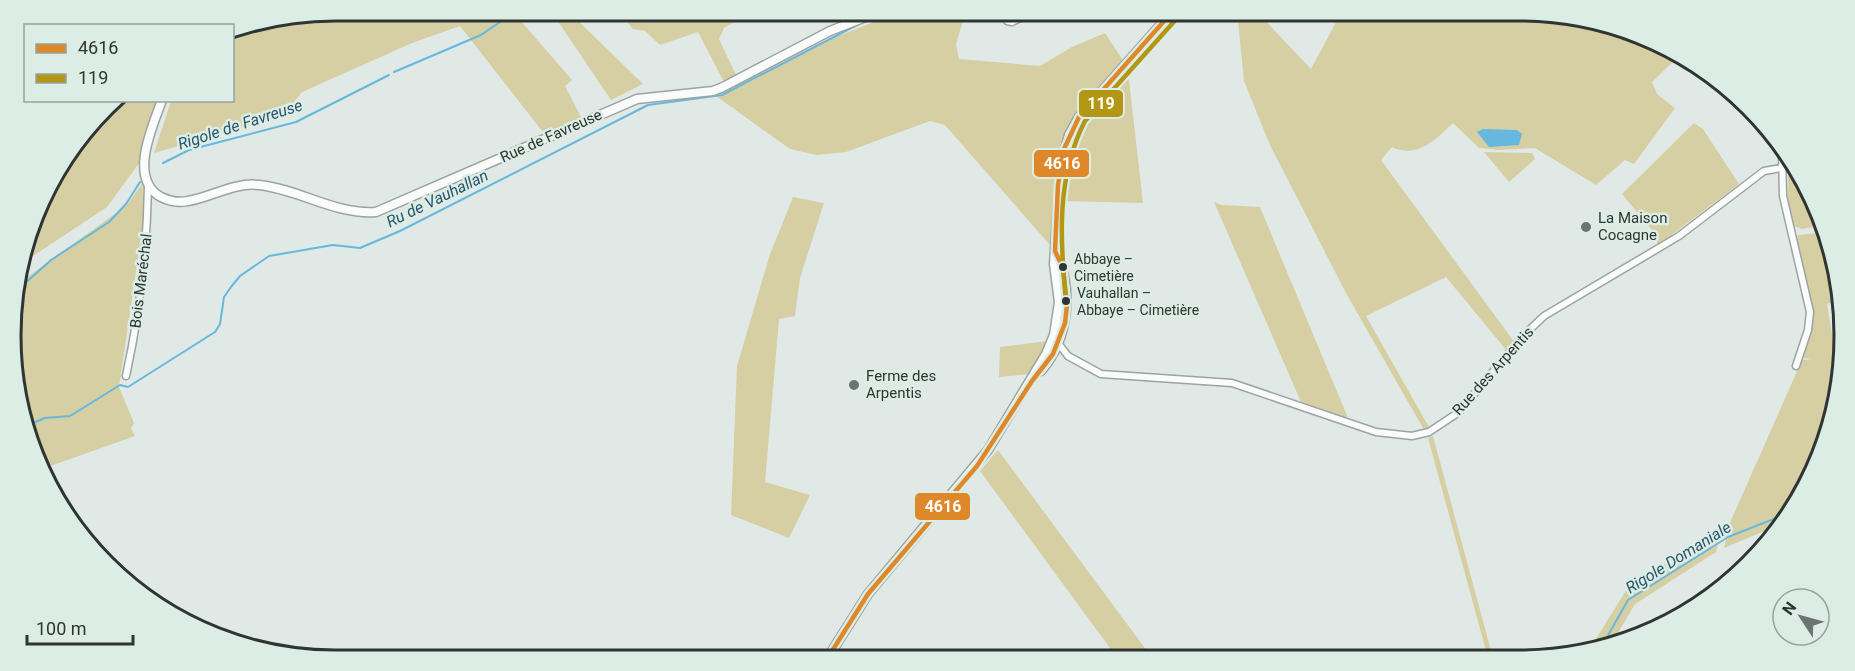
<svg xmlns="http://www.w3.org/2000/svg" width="1855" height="671" viewBox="0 0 1855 671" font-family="Roboto,sans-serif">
<rect width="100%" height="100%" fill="#e0e9e5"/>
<!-- green -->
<path fill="#d6cfa3" d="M336,11H534L520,20L572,80L565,86L581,117L573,124L546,136L460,26L412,43L302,92L283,116L154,153L171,101L232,100L233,28Z
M551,11H568L643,84L611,100Z
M618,11H754L724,28L719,39L737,77L724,82L698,32L660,45L645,31L633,29Z
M902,11H966L956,44L959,59L1040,66L1072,47L1105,33L1124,62C1111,77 1097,92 1085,108C1060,144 1054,203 1050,245L945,125L930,121L846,152L816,155L790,149L716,96L818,44Z
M1237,11H1256L1311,69L1342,11H1519L1604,22L1677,58L1652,82L1657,94L1675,108L1634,164L1625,160L1596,185L1535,148L1499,150L1479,148L1453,123C1436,139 1418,159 1392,147L1381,160L1515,343L1507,351L1446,277L1366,316L1430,429L1424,430L1346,293L1270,145L1244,81Z
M1128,71L1143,203L1062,201C1069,151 1070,136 1104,98L1109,97L1111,91Z
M114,101H156L140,162L107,207L24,262L54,173Z
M1694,123L1703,129L1739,184L1658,245L1652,230L1622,194Z
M1484,152L1532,153L1535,159L1509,182Z
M1788,158L1801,173L1819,226L1802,229L1792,225L1788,210Z
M142,184L145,210L119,387L134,423L131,428L135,436L45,468L17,399L13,293L16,285L126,206Z
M793,197L824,203L800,278L795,316L779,319L765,482L810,495L789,538L731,515L737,366L770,254Z
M1214,202L1222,205L1260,207L1348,418L1301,402Z
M1819,233L1833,273L1836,300L1827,304L1832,334L1839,338L1833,420L1801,498L1779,525L1724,548L1727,534L1720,537L1716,552L1635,604L1612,643L1589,650L1627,589L1680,553L1729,525L1802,360L1813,359L1804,358L1803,354C1811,330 1813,307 1807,282C1804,266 1796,252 1798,235Z
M1048,341L1030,374L999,377L1000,347Z
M1433,436L1493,658H1488L1428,438Z
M998,450L1153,659H1118L980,471Z"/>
<!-- water -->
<path fill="#66b8df" d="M1483,129L1517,130L1522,134L1519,145L1489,147L1477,132Z"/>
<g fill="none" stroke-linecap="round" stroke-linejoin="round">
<!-- stream -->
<path stroke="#66b8df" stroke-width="2" d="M882,15L894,11
M394,72L481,35L516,11
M163,163L189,150L296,122L389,75
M13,294L51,260L109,222L126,204L140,182
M28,425L45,418L70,416L120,385L128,387L215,332L220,324L224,297L231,287L240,276L269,256L333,245L360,248L400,231L648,105L722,95L857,25
M1602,646L1628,600L1728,537L1789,513"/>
<defs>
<path id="street" d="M1006,11L1004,15L1007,21L1012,22L1035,11
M1782,152L1783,196L1810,312L1808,330L1796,366
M1058,343L1068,356L1101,374L1232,383L1376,432L1412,436L1429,432L1459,412L1522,337L1544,316L1679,236L1764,171L1781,168
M126,376C140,312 147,251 148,186"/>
<path id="secondary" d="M162,100C152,128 128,179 161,197C169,201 179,203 188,201C212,197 234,182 259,185C299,189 335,215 376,212L637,99L713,91L723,87L830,31L881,11
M1041,371C1069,339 1074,289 1055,251
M827,659L868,594L988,450L1046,354L1054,335L1059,302L1054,264L1061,164L1069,135L1079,117L1173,11"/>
</defs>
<!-- street casing -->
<use href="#street" stroke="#9da3a0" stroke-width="9"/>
<!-- secondary casing -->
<use href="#secondary" stroke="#9da3a0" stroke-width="11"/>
<!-- street -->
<use href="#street" stroke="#fafcfb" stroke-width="6"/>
<!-- secondary -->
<use href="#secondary" stroke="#fafcfb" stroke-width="8"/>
<defs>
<path id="bus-1" d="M827,659L868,594L977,466L1032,381L1053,354L1065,323L1067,305L1063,268L1055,251L1058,185L1064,149L1079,117L1173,11"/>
<path id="bus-2" d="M1066,301C1060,241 1056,177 1085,121L1179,16"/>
</defs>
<!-- bus-1 casing -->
<use href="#bus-1" stroke="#dcede5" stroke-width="9"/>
<!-- bus-2 casing -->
<use href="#bus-2" stroke="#dcede5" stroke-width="9"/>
<!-- bus-1 -->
<use href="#bus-1" stroke="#de882a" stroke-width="4.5"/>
<!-- bus-2 -->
<use href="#bus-2" stroke="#b49615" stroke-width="4.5"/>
</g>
<!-- markers -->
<g fill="#6c7471" stroke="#dcede5" stroke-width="2">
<circle cx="1586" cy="227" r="6"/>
<circle cx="854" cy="385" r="6"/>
</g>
<g fill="#2e3532" stroke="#dcede5" stroke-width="2">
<circle cx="1063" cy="267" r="5"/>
<circle cx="1066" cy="301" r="5"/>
</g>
<g text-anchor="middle" stroke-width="5" stroke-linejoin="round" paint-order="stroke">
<!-- bus labels -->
<g font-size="14" fill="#2e3532" stroke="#dcede5" text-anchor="start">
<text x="1074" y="264">Abbaye –<tspan x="1074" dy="17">Cimetière</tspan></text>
<text x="1077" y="298">Vauhallan –<tspan x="1077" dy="17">Abbaye – Cimetière</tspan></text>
</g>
<!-- street labels -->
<g font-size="15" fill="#2e3532" stroke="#dcede5">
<text transform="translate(551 136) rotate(-24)" y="5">Rue de Favreuse</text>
<text transform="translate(141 281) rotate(-83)" y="5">Bois Maréchal</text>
<text transform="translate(1493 371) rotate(-48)" y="5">Rue des Arpentis</text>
</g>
<!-- poi labels -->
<g font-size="15" fill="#2e3532" stroke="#dcede5" text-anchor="start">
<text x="1598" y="223">La Maison<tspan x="1598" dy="17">Cocagne</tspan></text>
<text x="866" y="381">Ferme des<tspan x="866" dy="17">Arpentis</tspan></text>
</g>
<!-- water labels -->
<g font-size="16" font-style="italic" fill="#29556e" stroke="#dcede5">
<text transform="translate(240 124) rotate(-18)" y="6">Rigole de Favreuse</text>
<text transform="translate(437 198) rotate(-26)" y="6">Ru de Vauhallan</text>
<text transform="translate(1678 557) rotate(-32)" y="6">Rigole Domaniale</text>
</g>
</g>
<!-- crop -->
<path d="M0 0H1855V671H0ZM335 21H1520A314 314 0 0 1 1834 335V336A314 314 0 0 1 1520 650H335A314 314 0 0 1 21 336V335A314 314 0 0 1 335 21Z" fill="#dcede5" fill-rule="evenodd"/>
<path fill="none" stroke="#2e3532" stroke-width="3" d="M335 21H1520A314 314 0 0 1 1834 335V336A314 314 0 0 1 1520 650H335A314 314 0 0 1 21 336V335A314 314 0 0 1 335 21Z"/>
<g stroke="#dcede5" stroke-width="2">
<rect x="1078" y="89" width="46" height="29" rx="6" fill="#b49615"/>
<rect x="1033" y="149" width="57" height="29" rx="6" fill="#de882a"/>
<rect x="914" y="492" width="57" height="29" rx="6" fill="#de882a"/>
</g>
<g font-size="16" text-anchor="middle" font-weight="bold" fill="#fff">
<text x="1101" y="109">119</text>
<text x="1062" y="169">4616</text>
<text x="943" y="512">4616</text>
</g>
<!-- legend -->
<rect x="24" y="24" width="210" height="78" fill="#dcede5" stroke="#96a39d" stroke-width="1.5"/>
<rect x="36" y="44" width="30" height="9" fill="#de882a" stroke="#96a39d" stroke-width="1.5"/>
<text x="78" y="54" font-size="18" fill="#2e3532">4616</text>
<rect x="36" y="74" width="30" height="9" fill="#b49615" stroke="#96a39d" stroke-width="1.5"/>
<text x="78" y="84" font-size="18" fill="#2e3532">119</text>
<!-- north arrow -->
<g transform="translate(1801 617) rotate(306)"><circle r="28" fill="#dcede5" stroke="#96a39d" stroke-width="1.5"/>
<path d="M0-4.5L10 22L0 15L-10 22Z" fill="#6c7471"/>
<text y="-9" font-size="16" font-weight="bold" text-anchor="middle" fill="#2e3532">N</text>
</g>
<!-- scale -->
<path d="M27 635v9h106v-9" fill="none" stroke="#2e3532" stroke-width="3"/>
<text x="36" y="635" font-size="18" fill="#2e3532" stroke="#dcede5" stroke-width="4.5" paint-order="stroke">100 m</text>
</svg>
